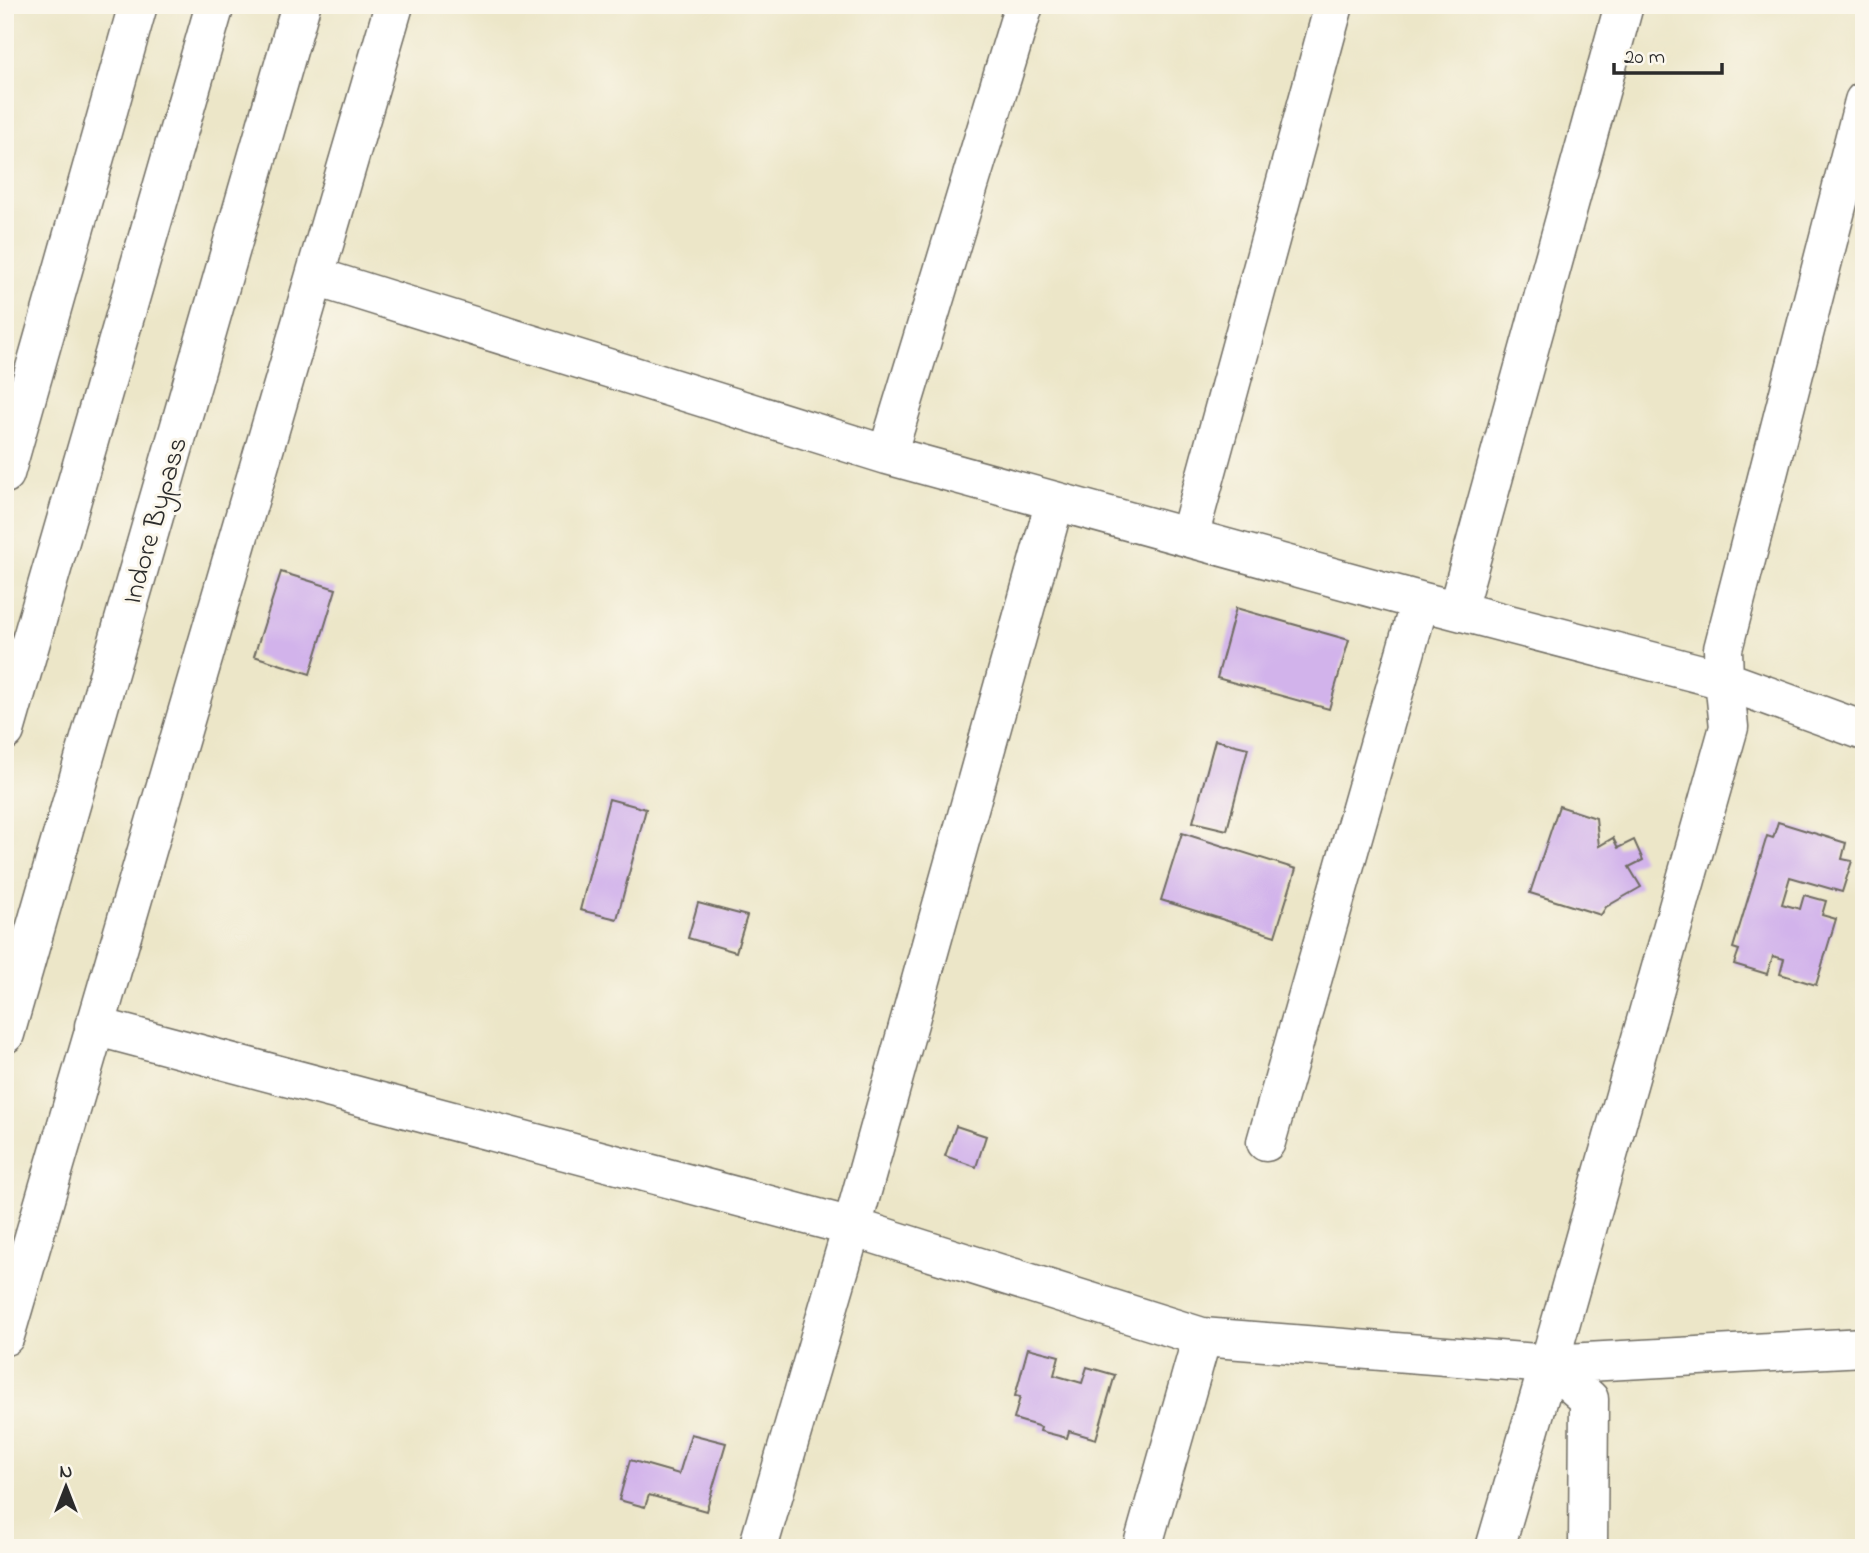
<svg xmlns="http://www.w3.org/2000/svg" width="1869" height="1553" viewBox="0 0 1869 1553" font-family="'Indie Flower',sans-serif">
<rect width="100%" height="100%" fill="#fbf7ec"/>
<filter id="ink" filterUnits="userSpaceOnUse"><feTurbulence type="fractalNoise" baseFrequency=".0143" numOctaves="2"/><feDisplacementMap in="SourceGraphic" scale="14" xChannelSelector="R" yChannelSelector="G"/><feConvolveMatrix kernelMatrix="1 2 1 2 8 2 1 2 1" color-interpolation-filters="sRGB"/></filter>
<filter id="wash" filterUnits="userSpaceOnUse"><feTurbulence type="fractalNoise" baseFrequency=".00686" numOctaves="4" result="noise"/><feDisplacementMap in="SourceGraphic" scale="28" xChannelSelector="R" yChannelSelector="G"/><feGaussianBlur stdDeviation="1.57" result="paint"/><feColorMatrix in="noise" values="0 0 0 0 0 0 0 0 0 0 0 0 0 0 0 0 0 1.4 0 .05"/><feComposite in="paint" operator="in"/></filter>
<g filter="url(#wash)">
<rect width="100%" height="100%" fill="#ece6c8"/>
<g id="blocks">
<!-- building -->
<path fill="#d2b3eb" d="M281,572L336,589L310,674L254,656Z
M1236,608L1349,640L1329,709L1217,678Z
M1215,740L1248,748L1227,830L1193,822Z
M609,799L646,809L617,919L580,910Z
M1559,806L1596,818L1599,846L1613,838L1618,848L1634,840L1643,860L1629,867L1641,887L1606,907L1601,915L1530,893Z
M1778,822L1846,843L1842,859L1852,861L1842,892L1790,877L1782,904L1800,909L1804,895L1826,901L1822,915L1836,919L1816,985L1780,974L1784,959L1773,956L1767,974L1734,964L1739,950L1733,948L1767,836L1773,838Z
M1182,833L1296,869L1275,936L1161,900Z
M698,903L747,916L736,952L688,938Z
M956,1126L986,1136L976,1167L945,1156Z
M1028,1348L1059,1356L1054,1375L1082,1383L1087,1367L1115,1375L1096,1439L1069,1431L1067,1438L1040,1431L1041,1427L1014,1419L1020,1397L1015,1396Z
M691,1434L726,1443L706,1511L649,1495L645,1507L619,1500L630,1460L679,1474Z"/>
</g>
</g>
<g filter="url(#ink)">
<use href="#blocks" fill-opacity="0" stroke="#6f6c62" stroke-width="2"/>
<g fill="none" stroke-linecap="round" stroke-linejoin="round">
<defs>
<path id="street" d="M316,277L887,455L1420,601L1724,680L1723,649L1864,101
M887,455L1024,5
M1189,537L1334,5
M1457,610L1624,5
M94,1026L852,1227L1055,501
M1266,1142L1420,601
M1549,1364L1864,1347
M758,1548L852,1227L1202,1337
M1142,1548L1202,1337L1549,1364L1495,1548
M1588,1548L1589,1399L1549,1364L1729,727L1724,680L1864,731"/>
<path id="secondary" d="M5,474L138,5
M5,1336C132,892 266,450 394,5"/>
<path id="highway" d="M5,731L215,5
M5,1034L301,5"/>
</defs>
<!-- street casing -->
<use href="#street" stroke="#6f6c62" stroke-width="41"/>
<!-- secondary casing -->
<use href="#secondary" stroke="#6f6c62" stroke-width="41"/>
<!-- highway casing -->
<use href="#highway" stroke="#6f6c62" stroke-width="41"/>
<!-- street -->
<use href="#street" stroke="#fff" stroke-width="38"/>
<!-- secondary -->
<use href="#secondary" stroke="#fff" stroke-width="38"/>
<!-- highway -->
<use href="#highway" stroke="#fff" stroke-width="38"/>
</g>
</g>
<g text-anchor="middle" stroke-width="6" stroke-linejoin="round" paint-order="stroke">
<!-- street labels -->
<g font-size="28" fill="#2b2b2b" stroke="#fbf7ec">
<text transform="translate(153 520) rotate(-74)" y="10">Indore Bypass</text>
</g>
</g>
<!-- margin -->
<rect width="1869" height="1553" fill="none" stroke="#fbf7ec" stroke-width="28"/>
<!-- north arrow -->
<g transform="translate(66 1487)" stroke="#fbf7ec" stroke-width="5" paint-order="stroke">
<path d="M0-5L12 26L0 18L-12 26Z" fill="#2b2b2b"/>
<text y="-10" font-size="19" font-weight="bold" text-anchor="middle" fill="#2b2b2b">N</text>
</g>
<!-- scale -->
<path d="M1614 63v10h108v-10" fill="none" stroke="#2b2b2b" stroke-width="3.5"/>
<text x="1624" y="63" font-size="21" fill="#2b2b2b" stroke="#fbf7ec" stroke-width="5" paint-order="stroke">20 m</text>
</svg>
